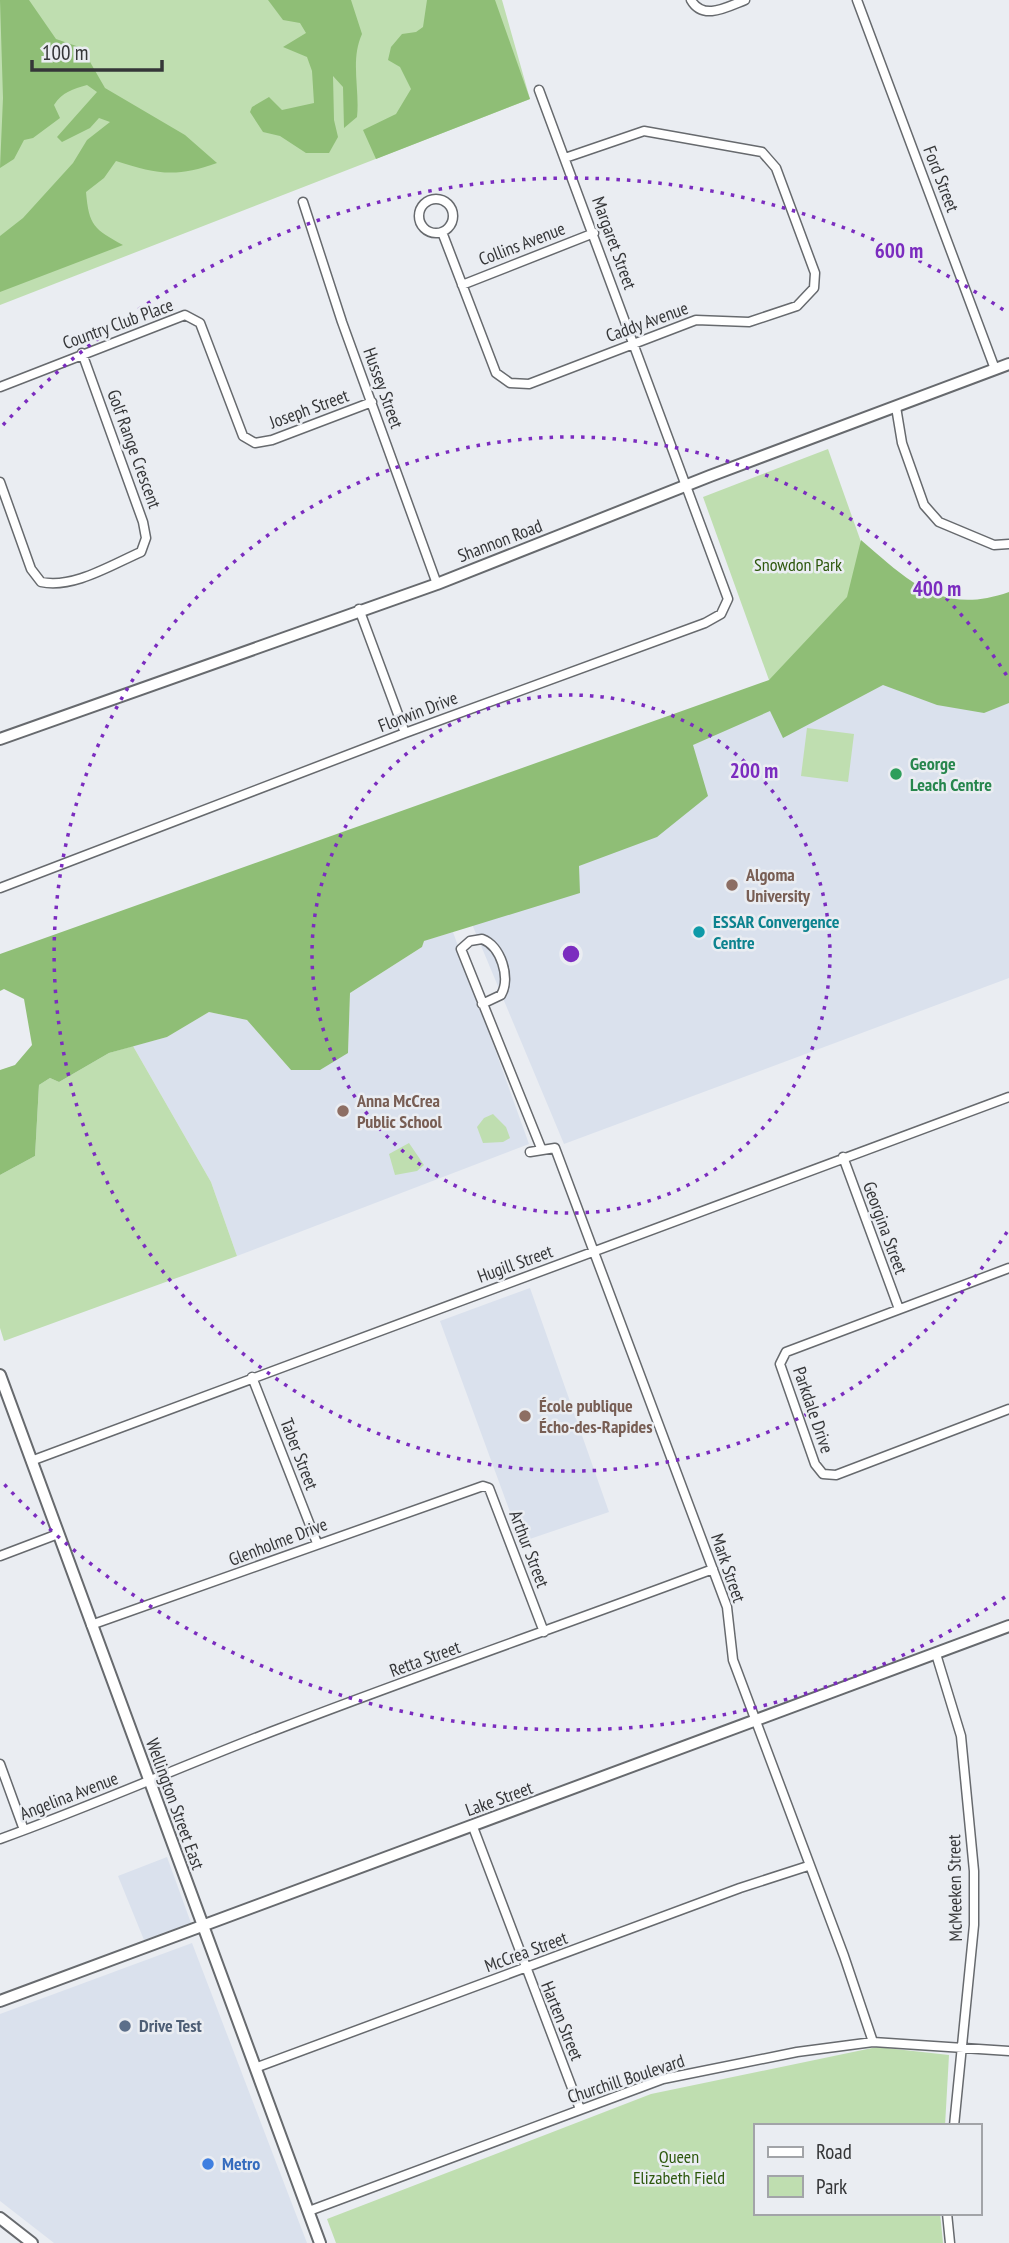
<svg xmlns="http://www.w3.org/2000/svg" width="1009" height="2243" viewBox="0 0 1009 2243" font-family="'PT Sans Narrow',sans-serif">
<rect width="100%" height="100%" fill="#eaedf2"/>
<!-- built -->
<path fill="#dae1ed" d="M1009,605V978L564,1144L428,819Z
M453,932L529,1144L237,1256L211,1182L133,1046L167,1037L209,1012L247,1020L291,1070L348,1053L350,993L422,947L423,941Z
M530,1288L609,1512L521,1542L440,1321Z
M167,1857L191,1923L144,1940L118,1876Z
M192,1943L307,2243H54L0,2201V2014Z"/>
<!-- green -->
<path fill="#bfdeb0" d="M0,0H502L530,99L0,305Z
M828,449L893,632L769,680L703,497Z
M807,728L854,734L848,782L801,776Z
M133,1046L211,1182L237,1256L4,1341L0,1328V1175L35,1156L39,1085L50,1078L59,1082L109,1053Z
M493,1114L506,1127L510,1138L503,1142L483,1143L477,1127L484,1118Z
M409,1143L424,1165L417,1171L395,1175L389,1154Z
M877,2047L949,2055L945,2126H755V2213H940L943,2243H336L327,2219L651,2094Z"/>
<!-- forest -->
<path fill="#8fbe76" d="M0,0H29L56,39L82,48L105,88L185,135L217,163C176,178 156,174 116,161L104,178L86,192C89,226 94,229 123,245L0,292V236L23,218L73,163L87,140L110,122L99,118L90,128L62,142L57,137L97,92L87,85C73,89 62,92 54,105L60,118L33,138L24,140L14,159L0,168L3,98Z
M268,0H351L362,34C350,60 360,89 357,117L344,128L343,87L333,76L334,120L338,137L329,153H306L280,136L263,132L250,112L252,107L269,97L282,110L314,103L312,71L307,57L283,47L306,33L300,23L283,20Z
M427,0H495L530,99L376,159L363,130L396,114L411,89L400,67L388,60L391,47L402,34L416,32L423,27Z
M861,540C909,581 941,616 1009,592V703L984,713L937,705L883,685L783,738L770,711L693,745L708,796L657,837L579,866L580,893L424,941L422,947L350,993L348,1053L320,1070H291L247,1020L209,1012L167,1037L109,1053L59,1082L50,1078L39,1085L35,1156L0,1175V1070L15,1065L32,1045L24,999L4,989L0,991V954L769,680L847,597Z"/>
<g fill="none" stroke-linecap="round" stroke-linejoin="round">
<defs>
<path id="street" d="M691,0C703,21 727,7 745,0
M857,0L995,369
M419 216a17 17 0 1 1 34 0a17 17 0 1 1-34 0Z
M303,202L342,322L437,584
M442,232L496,373L510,383L529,384L696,320L749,322L797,306L814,288L815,273L776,168L762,152L644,131L565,158
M462,285L594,233
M0,387L185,315L200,323L243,436L255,443L272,440L372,402
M896,407L902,443L924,505L939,522L994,545L1009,544
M0,482L31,569L41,582C73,589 111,565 141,552L146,538L143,522L82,353
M359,609L405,733
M0,888L405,733L705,623L721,614L728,599L539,90
M482,1004L501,995C511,978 501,946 482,939L470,941L461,949L541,1148
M530,1152L555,1148L727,1607L733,1660L844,1956L873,2042
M843,1157L899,1309
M1009,1268L786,1352L780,1364L815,1464L823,1474L836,1475L1009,1409
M252,1377L317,1543
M31,1461L1009,1097
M0,1556L58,1534
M91,1625L483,1486L489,1488L544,1632
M936,1654L961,1736L974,1871V1925L954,2126
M0,1764L24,1830
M473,1827L580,2109
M0,1839C95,1805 186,1764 281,1728C424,1673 569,1623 713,1569
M255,2068L740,1888L808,1866
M309,2211L663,2079L797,2052L873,2042L1009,2051
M947,2213L950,2243"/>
<path id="secondary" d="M0,739L437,584L710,476L1009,364
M0,1375L320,2243
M0,2001L1009,1626
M0,2218L32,2243"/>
</defs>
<!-- street casing -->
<use href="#street" stroke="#676a6e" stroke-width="11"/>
<!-- secondary casing -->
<use href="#secondary" stroke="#676a6e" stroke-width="14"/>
<!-- street -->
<use href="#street" stroke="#fff" stroke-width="8"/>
<!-- secondary -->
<use href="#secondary" stroke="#fff" stroke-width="10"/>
</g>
<!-- distance rings -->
<g fill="none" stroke="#7b2cbf" stroke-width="3.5" stroke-dasharray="3.5 7">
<circle cx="571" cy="954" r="259"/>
<path d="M1007 1232A517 517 0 1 1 1007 676"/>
<path d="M1005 1597A776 776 0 0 1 3 1483M3 425A776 776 0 0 1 1005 311"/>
</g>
<!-- markers -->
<circle fill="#2e9e5b" stroke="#eaedf2" stroke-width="2.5" cx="896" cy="774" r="7"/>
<g fill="#8d6e63" stroke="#eaedf2" stroke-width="2.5">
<circle cx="732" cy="885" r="7"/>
<circle cx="343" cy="1111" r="7"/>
<circle cx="525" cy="1416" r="7"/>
</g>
<circle fill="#0f9aa8" stroke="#eaedf2" stroke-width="2.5" cx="699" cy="932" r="7"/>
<circle fill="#5c6f8a" stroke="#eaedf2" stroke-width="2.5" cx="125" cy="2026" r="7"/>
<circle fill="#3f7fe0" stroke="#eaedf2" stroke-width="2.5" cx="208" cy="2164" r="7"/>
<g text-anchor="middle" stroke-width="5" stroke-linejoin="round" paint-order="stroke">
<!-- street labels -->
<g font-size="18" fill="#353638" stroke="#eaedf2">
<text transform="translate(941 179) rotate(69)" y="6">Ford Street</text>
<text transform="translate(614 243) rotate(70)" y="6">Margaret Street</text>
<text transform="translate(522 244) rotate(-21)" y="6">Collins Avenue</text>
<text transform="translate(647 322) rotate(-20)" y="6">Caddy Avenue</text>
<text transform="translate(118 324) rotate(-20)" y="6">Country Club Place</text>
<text transform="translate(383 388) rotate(70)" y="6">Hussey Street</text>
<text transform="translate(309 409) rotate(-20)" y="6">Joseph Street</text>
<text transform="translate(134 449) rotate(70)" y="6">Golf Range Crescent</text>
<text transform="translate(500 541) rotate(-21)" y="6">Shannon Road</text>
<text transform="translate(418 712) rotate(-21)" y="6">Florwin Drive</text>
<text transform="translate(885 1228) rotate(70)" y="6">Georgina Street</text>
<text transform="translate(515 1264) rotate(-20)" y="6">Hugill Street</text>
<text transform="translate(813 1410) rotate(71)" y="6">Parkdale Drive</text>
<text transform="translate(299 1454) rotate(69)" y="6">Taber Street</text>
<text transform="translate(278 1542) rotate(-21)" y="6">Glenholme Drive</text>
<text transform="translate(529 1549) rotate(69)" y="6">Arthur Street</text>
<text transform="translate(728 1568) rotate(71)" y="6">Mark Street</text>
<text transform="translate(425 1659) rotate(-20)" y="6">Retta Street</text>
<text transform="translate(69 1796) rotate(-21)" y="6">Angelina Avenue</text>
<text transform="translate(499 1799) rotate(-20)" y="6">Lake Street</text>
<text transform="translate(175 1804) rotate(70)" y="6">Wellington Street East</text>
<text transform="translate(955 1888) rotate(-91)" y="6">McMeeken Street</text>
<text transform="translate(526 1952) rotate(-20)" y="6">McCrea Street</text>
<text transform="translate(562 2021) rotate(68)" y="6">Harten Street</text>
<text transform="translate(626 2079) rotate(-18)" y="6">Churchill Boulevard</text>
</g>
<!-- park labels -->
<g font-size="18" fill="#2d580d" stroke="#eaedf2">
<text x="798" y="571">Snowdon Park</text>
<text x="679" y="2163">Queen<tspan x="679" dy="21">Elizabeth Field</tspan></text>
</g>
<!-- leisure labels -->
<g font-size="18" font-weight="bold" fill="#27864d" stroke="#eaedf2" text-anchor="start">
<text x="910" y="770">George<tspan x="910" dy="21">Leach Centre</tspan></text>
</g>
<!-- education labels -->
<g font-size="18" font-weight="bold" fill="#785e54" stroke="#eaedf2" text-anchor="start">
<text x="746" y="881">Algoma<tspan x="746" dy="21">University</tspan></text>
<text x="357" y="1107">Anna McCrea<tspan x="357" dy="21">Public School</tspan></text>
<text x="539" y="1412">École publique<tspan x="539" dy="21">Écho-des-Rapides</tspan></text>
</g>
<!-- culture labels -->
<g font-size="18" font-weight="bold" fill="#0d838f" stroke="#eaedf2" text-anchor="start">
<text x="713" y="928">ESSAR Convergence<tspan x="713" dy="21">Centre</tspan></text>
</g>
<!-- service labels -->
<g font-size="18" font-weight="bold" fill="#4e5e75" stroke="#eaedf2" text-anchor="start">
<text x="139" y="2032">Drive Test</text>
</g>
<!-- shop labels -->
<g font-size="18" font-weight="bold" fill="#366cbe" stroke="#eaedf2" text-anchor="start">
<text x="222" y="2170">Metro</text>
</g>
</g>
<circle cx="571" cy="954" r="10" fill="#7b2cbf" stroke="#eaedf2" stroke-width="3.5"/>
<g font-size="21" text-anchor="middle" font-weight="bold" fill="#7b2cbf" stroke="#eaedf2" stroke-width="5" stroke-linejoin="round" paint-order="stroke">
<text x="899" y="258">600 m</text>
<text x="937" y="596">400 m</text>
<text x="754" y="778">200 m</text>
</g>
<!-- legend -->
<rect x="754" y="2124" width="228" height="91" fill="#eaedf2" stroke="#a2a4a8" stroke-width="2"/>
<rect x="768" y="2147" width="35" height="10" fill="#ffffff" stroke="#a2a4a8" stroke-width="2"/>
<text x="816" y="2159" font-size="21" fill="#353638">Road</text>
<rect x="768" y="2176" width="35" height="21" fill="#bfdeb0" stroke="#a2a4a8" stroke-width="2"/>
<text x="816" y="2194" font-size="21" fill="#353638">Park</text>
<!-- scale -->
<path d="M32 60v10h130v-10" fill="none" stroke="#353638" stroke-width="3.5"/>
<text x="42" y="60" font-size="21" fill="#353638" stroke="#eaedf2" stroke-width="5" paint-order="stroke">100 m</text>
</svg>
